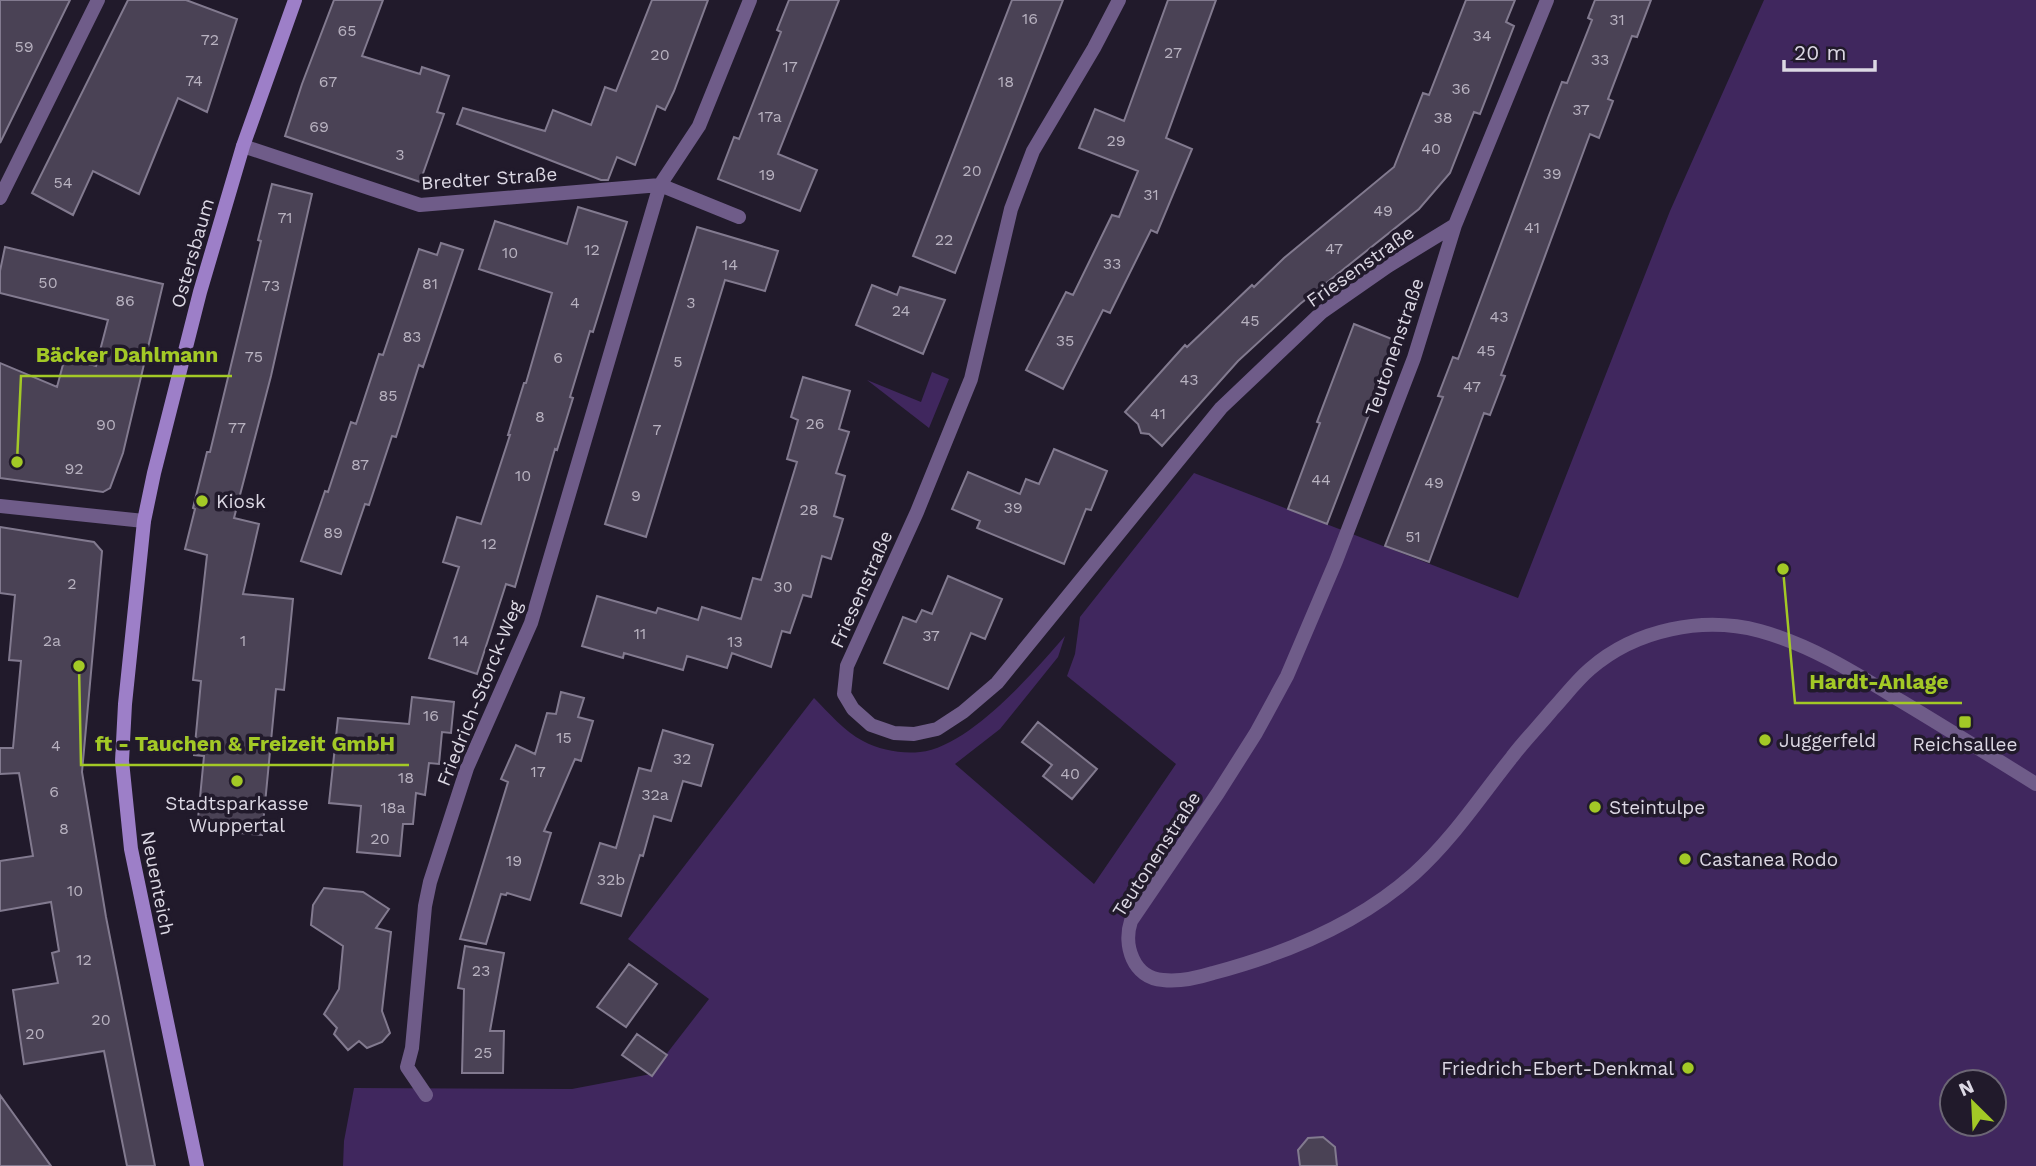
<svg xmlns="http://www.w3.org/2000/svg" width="2036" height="1166" viewBox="0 0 2036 1166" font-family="'Work Sans',sans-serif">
<rect width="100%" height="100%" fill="#211a2b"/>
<!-- green -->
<path fill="#40275e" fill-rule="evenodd" d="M1764,0H2036V1166H343L344,1141L354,1088L572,1089L651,1074L709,999L628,939L814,698C829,713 844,731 863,741C880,750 901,754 920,752C969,747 1034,672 1065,636L1058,657L1000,729L955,764L1094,884L1176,764L1067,676L1075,654L1080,617L1194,473L1518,598L1670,211ZM1952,1082H1994V1124H1952Z
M932,372L949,379L929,428L867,380L921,402Z"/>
<!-- building -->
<path fill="#4a4255" stroke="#827a8f" stroke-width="2" d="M0,0H70L0,143Z
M128,0H186L237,19L207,112L178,98L139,194L93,171L73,215L32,193Z
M334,0H383L362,56L420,74L422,67L449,76L437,112L444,114L420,182L285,136L302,84Z
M652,0H708L674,91L665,110L657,106L635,165L617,157L608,180H601L457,124L463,108L545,131L553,110L591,125L605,87L616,91Z
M789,0H839L778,154L817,170L800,211L718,179L734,137L739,139L781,32L777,30Z
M1012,0H1063L955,273L913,256Z
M1168,0H1216L1166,138L1192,149L1157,233L1151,230L1110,313L1103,310L1063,389L1026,370L1066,292L1073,295L1112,215L1119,217L1138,171L1079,148L1095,109L1124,121Z
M1466,0H1515L1506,22L1514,26L1480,114L1474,112L1450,173L1419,209L1300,304L1238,361L1162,446L1149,434L1141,433L1138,424L1125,412L1185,345L1187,347L1252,285L1254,287L1284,258L1394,167L1423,93L1429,95Z
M1595,0H1651L1637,37L1632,36L1608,99L1613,101L1599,138L1590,134L1501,375L1505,376L1490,415L1484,413L1429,562L1385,546L1443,397L1438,396L1453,357L1458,359L1548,118L1562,82L1567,83L1592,20L1588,18Z
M272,184L312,194L271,376L234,518L259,524L243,594L293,599L284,690L276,689L262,835L197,829L204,756L194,755L201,681L193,680L207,555L185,549L195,509L193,508L207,452H210L261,241L258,240Z
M578,207L627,222L593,332L590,331L570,397L573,398L557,450L555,449L515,587L506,584L477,674L429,658L459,567L443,562L457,517L481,524L510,435H508L524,383H526L552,293L479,269L495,221L567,244Z
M697,227L778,251L765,291L725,280L646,537L605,524Z
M441,243L463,250L423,367L419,365L396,437L392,436L369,505L365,504L341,574L301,561L325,491L328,492L351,422L356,424L379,354L383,355L419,249L437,255Z
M5,247L163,284L123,453L110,488L103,492L0,478V363L57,387L65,357L96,366L108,320L0,293V271Z
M872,285L897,295L900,287L945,300L923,354L856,325Z
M1354,324L1397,341L1327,524L1288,509L1320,423L1317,422Z
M803,377L850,391L839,429L849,432L836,473L845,476L834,516L843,519L831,559L822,556L811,597L803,595L790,633L782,631L771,667L732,653L727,668L687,656L683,670L624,653L623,658L582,646L597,596L656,613L658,608L698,620L702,607L741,619L753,578L761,580L797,462L787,459L798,420L791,417Z
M1054,449L1107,471L1091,510L1086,509L1064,564L977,528L980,521L952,509L968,472L1020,494L1026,479L1039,484Z
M0,527L94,542L102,551L82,772L106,917L155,1166H127L104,1051L24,1064L13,990L58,983L52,953L59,951L51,902L0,911V861L33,856L19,773L0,774V748H13L21,661L9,660L15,595L0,593Z
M948,576L1002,599L985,639L971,633L948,689L884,663L903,617L916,622L922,610L932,614Z
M561,692L584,698L578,717L593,721L581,761L575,759L544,831L551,833L530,900L507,893L506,895L501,894L486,944L460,939L508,782L501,779L516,745L535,754L547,713L556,714Z
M412,697L454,702L451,733L442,732L439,764L429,763L425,795L416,793L413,824H403L400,856L357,852L361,806L329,803L338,718L409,724Z
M1038,722L1097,769L1072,799L1043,776L1052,765L1022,742Z
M663,730L713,745L701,786L683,781L671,821L654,816L643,856L640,855L621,916L581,903L600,843L616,848L639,768L651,771Z
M324,888L363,892L389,909L376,928L391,932L382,1011L390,1033L382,1042L367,1048L359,1041L348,1050L334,1034L337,1028L324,1014L339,989L343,946L311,925L313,905Z
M465,946L504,953L490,1031H504L503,1073H462L464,989L458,988Z
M629,964L657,984L626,1027L597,1007Z
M637,1034L667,1055L652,1076L622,1055Z
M0,1095L51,1166H0Z
M1323,1137L1335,1147L1337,1166H1300L1298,1150L1308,1138Z"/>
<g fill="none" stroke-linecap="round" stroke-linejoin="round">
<!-- street -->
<path stroke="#6f5c89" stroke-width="14" d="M1119,0L1094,48L1033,151L1011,209L971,379L917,512L847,666L844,694L853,709L871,725L894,733L914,734L937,729L963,712L997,683L1221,408L1322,312L1388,266L1455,225
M1547,0L1455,225L1414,358L1336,561L1287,676L1256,733L1218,793L1131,921C1123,945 1133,978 1163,980C1180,982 1197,978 1213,973C1285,954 1358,924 1414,874C1452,840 1480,797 1512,757C1524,741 1539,726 1552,710C1565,696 1576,681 1590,669C1636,629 1703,616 1760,631C1811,645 1857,674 1901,701C1946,728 1991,756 2036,784
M243,146L420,205L660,185L739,217
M0,198L98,0
M0,506L144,521
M426,1095L407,1067L412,1048L425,906L430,882L467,768L531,623L660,185L699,126L750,0"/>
<!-- secondary -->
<path stroke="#9d7fc8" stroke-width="14" d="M197,1166L131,849L122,761L125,704L144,521L154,473L200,292L243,146L295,0"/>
</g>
<!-- markers -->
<g fill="#a3c926" stroke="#211a2b" stroke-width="2.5">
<circle cx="202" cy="501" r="7"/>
<rect x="1958" y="715" width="14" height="14" rx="3.5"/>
<circle cx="1765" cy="740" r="7"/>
<circle cx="237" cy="781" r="7"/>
<circle cx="1595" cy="807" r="7"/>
<circle cx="1685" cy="859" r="7"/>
<circle cx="1688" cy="1068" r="7"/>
</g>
<g text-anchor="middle" stroke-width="7" stroke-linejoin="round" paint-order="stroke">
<!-- number labels -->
<g font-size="16" fill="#b8b2c0">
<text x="1030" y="24">16</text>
<text x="1617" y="25">31</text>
<text x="347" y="36">65</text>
<text x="1482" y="41">34</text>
<text x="210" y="45">72</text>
<text x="24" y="52">59</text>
<text x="1173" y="58">27</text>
<text x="660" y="60">20</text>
<text x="1600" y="65">33</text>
<text x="790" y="72">17</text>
<text x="194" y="86">74</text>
<text x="328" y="87">67</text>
<text x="1006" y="87">18</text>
<text x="1461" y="94">36</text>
<text x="1581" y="115">37</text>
<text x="770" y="122">17a</text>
<text x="1443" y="123">38</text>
<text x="319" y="132">69</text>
<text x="1116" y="146">29</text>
<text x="1431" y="154">40</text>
<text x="400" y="160">3</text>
<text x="972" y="176">20</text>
<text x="1552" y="179">39</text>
<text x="767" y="180">19</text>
<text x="63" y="188">54</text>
<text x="1151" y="200">31</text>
<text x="1383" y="216">49</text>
<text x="285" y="223">71</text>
<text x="1532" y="233">41</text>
<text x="944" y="245">22</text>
<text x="1334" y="254">47</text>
<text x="592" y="255">12</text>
<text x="510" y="258">10</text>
<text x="1112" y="269">33</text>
<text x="730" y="270">14</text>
<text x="48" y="288">50</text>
<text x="430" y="289">81</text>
<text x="271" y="291">73</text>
<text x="125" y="306">86</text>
<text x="575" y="308">4</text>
<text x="691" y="308">3</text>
<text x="901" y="316">24</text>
<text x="1499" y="322">43</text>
<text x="1250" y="326">45</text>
<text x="412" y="342">83</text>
<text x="1065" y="346">35</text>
<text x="1486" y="356">45</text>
<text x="254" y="362">75</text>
<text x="558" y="363">6</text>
<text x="678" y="367">5</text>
<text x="1189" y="385">43</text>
<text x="1472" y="392">47</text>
<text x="388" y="401">85</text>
<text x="1158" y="419">41</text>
<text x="540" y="422">8</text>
<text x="815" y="429">26</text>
<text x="106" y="430">90</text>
<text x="237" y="433">77</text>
<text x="657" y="435">7</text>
<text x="360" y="470">87</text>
<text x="74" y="474">92</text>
<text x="523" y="481">10</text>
<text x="1321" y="485">44</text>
<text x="1434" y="488">49</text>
<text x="636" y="501">9</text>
<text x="1013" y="513">39</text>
<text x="809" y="515">28</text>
<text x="333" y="538">89</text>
<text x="1413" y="542">51</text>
<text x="489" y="549">12</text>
<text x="72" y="589">2</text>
<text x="783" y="592">30</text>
<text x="640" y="639">11</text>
<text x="931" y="641">37</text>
<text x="52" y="646">2a</text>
<text x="243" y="646">1</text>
<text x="461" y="646">14</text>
<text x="735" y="647">13</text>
<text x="431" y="721">16</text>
<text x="564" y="743">15</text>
<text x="56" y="751">4</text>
<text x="682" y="764">32</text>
<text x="538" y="777">17</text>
<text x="1070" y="779">40</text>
<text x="406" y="783">18</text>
<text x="54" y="797">6</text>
<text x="655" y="800">32a</text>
<text x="393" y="813">18a</text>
<text x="64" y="834">8</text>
<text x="380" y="844">20</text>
<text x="514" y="866">19</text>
<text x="611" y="885">32b</text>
<text x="75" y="896">10</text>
<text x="84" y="965">12</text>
<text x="481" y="976">23</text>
<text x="101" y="1025">20</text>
<text x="35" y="1039">20</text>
<text x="483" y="1058">25</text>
</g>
<!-- street labels -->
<g font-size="19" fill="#dcd8e4" stroke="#211a2b">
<text transform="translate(489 178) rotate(-4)" y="7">Bredter Straße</text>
<text transform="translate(192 253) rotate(-74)" y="7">Ostersbaum</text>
<text transform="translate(1360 266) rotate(-35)" y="7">Friesenstraße</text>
<text transform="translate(1394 347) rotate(-71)" y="7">Teutonenstraße</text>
<text transform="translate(861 589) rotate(-66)" y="7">Friesenstraße</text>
<text transform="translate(479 693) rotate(-68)" y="7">Friedrich-Storck-Weg</text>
<text transform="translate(1156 854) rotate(-57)" y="7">Teutonenstraße</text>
<text transform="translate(158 883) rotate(79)" y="7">Neuenteich</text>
</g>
<!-- poi labels -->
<g font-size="19" fill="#dcd8e4" stroke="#211a2b" text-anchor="start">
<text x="216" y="508">Kiosk</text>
<text x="1779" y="747">Juggerfeld</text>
<text x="1965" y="751" text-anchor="middle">Reichsallee</text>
<text x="237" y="810" text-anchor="middle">Stadtsparkasse<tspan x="237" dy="22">Wuppertal</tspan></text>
<text x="1609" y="814">Steintulpe</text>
<text x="1699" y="866">Castanea Rodo</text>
<text x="1674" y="1075" text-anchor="end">Friedrich-Ebert-Denkmal</text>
</g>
</g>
<!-- callouts -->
<path fill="none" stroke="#a3c926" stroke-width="2.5" d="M17 462L21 376H232M1783 569L1795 703H1962M79 666L81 765H409"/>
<g fill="#a3c926" stroke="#211a2b" stroke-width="2.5">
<circle cx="17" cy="462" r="7"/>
<circle cx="1783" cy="569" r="7"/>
<circle cx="79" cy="666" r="7"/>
</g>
<g font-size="21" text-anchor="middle" font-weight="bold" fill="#a3c926" stroke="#211a2b" stroke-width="7" stroke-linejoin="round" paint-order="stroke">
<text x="127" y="362">Bäcker Dahlmann</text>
<text x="1879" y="689">Hardt-Anlage</text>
<text x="245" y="751">ft - Tauchen &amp; Freizeit GmbH</text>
</g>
<!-- north arrow -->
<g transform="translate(1973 1103) rotate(336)"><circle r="33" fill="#211a2b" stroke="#6c6675" stroke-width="2"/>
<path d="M0-5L12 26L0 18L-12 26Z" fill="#a3c926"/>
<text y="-10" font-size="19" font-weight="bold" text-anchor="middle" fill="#dcd8e4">N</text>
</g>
<!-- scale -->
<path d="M1784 60v10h91v-10" fill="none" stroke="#dcd8e4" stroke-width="3.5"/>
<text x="1794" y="60" font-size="21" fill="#dcd8e4" stroke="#211a2b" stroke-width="5" paint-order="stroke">20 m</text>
</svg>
